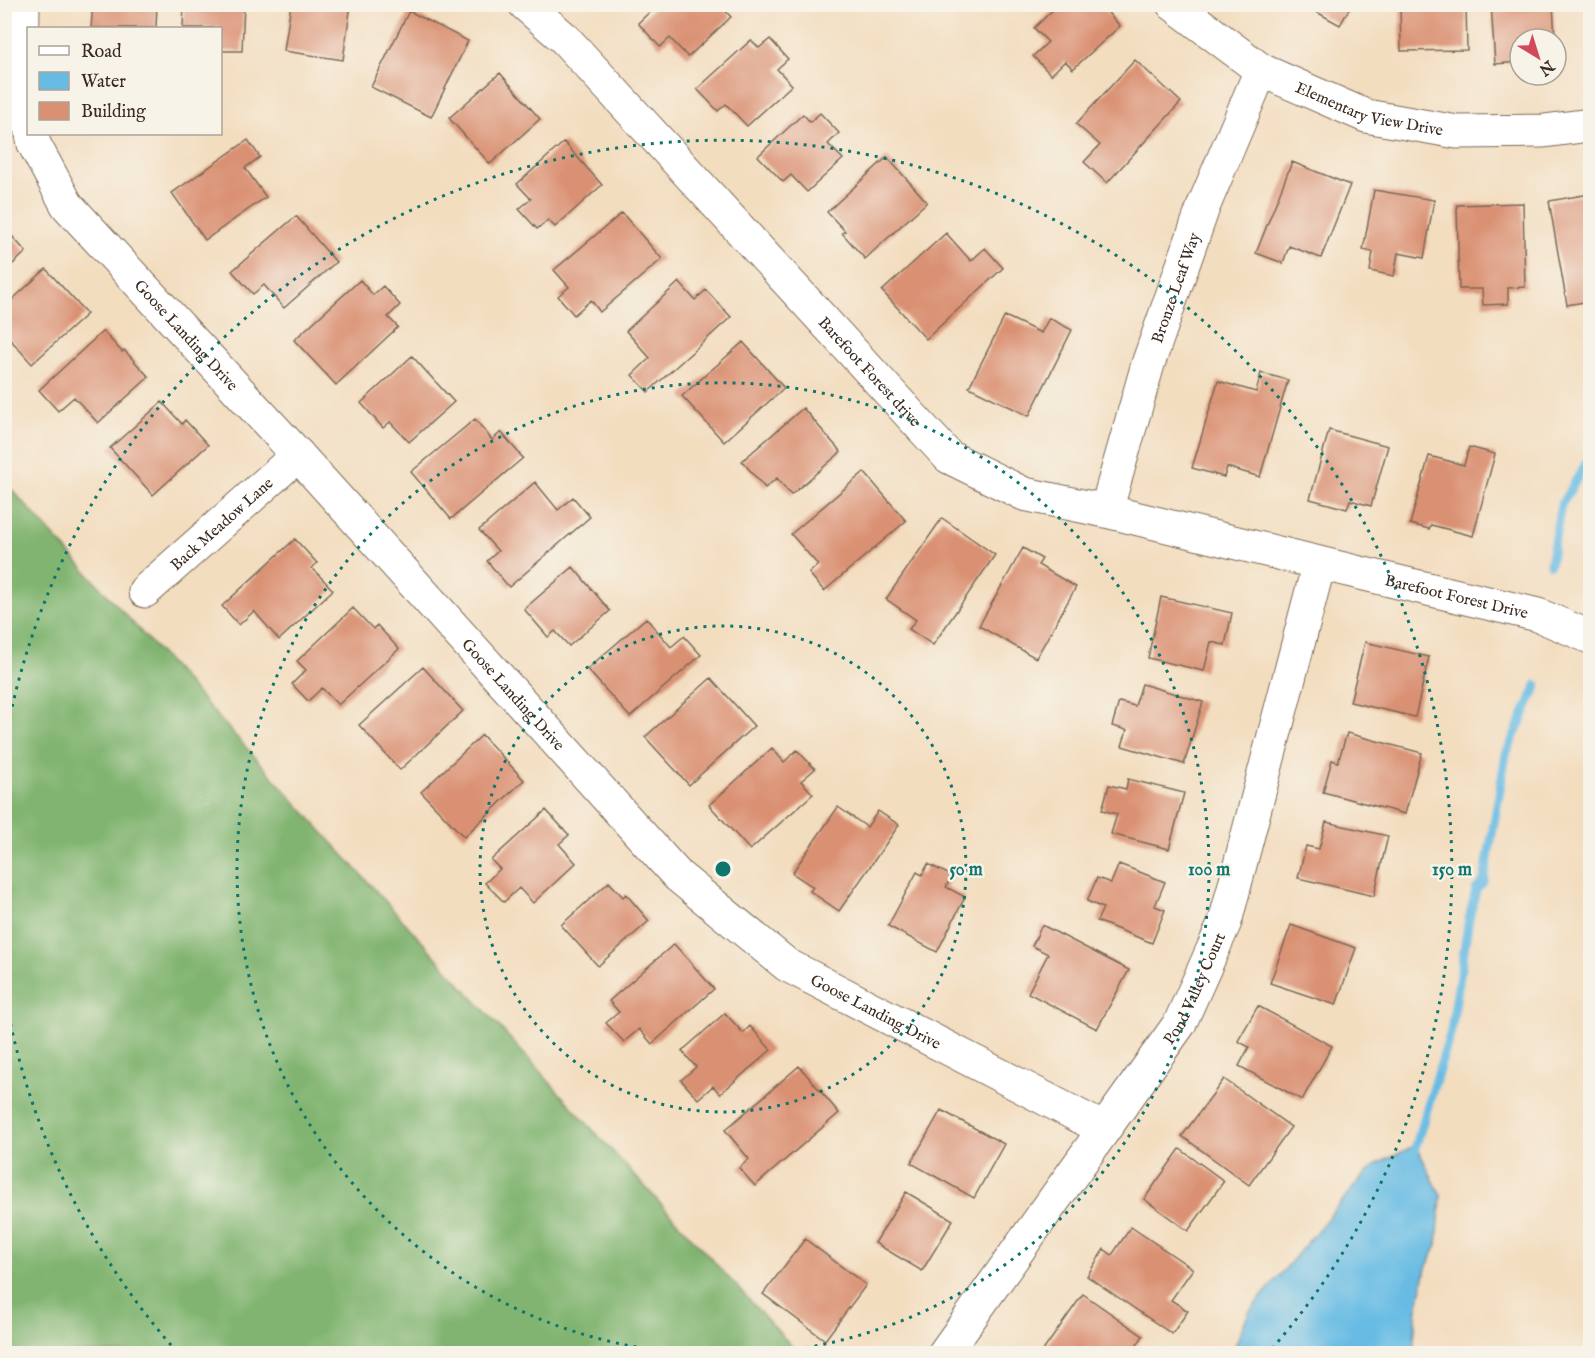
<svg xmlns="http://www.w3.org/2000/svg" width="1595" height="1358" viewBox="0 0 1595 1358" font-family="'IM FELL English',serif">
<rect width="100%" height="100%" fill="#f7f3e8"/>
<filter id="ink" filterUnits="userSpaceOnUse"><feTurbulence type="fractalNoise" baseFrequency=".0167" numOctaves="2"/><feDisplacementMap in="SourceGraphic" scale="12" xChannelSelector="R" yChannelSelector="G"/><feConvolveMatrix kernelMatrix="1 2 1 2 8 2 1 2 1" color-interpolation-filters="sRGB"/></filter>
<filter id="wash" filterUnits="userSpaceOnUse"><feTurbulence type="fractalNoise" baseFrequency=".008" numOctaves="4" result="noise"/><feDisplacementMap in="SourceGraphic" scale="24" xChannelSelector="R" yChannelSelector="G"/><feGaussianBlur stdDeviation="1.35" result="paint"/><feColorMatrix in="noise" values="0 0 0 0 0 0 0 0 0 0 0 0 0 0 0 0 0 1.4 0 .05"/><feComposite in="paint" operator="in"/></filter>
<g filter="url(#wash)">
<rect width="100%" height="100%" fill="#f3ddbf"/>
<!-- forest -->
<path fill="#80b46f" stroke="#5e6f46" stroke-width="1.5" d="M4,481L603,1141L798,1353H5Z"/>
<!-- water -->
<path fill="#67bce4" stroke="#517381" stroke-width="1.5" d="M1416,1145L1441,1196L1437,1245L1426,1268L1416,1314L1413,1353H1232L1249,1312L1358,1182L1375,1165Z"/>
<g fill="none" stroke-linecap="round" stroke-linejoin="round">
<!-- stream -->
<path stroke="#67bce4" stroke-width="9" d="M1550,564L1561,505L1590,457
M1414,1156L1416,1145L1451,1031L1469,919L1476,890L1484,881L1506,754L1537,685"/>
</g>
<g id="blocks">
<!-- building -->
<path fill="#da9173" d="M93,4H157L156,28H91Z
M184,4H244L242,51H220V28H183Z
M291,4H351L343,60L284,51Z
M658,4H719L731,17L688,57L670,38L660,47L638,23Z
M1059,4H1087L1090,8L1093,4H1100L1120,26L1073,69L1065,61L1051,75L1033,56L1048,42L1034,28Z
M1302,4H1352L1340,25Z
M1400,4H1466L1467,50L1401,51Z
M1491,4H1553L1555,39H1520V62L1495,64Z
M409,11L468,41L431,117L371,87Z
M770,39L788,59L777,69L792,85L747,126L726,104L718,111L697,89L751,40L759,48Z
M1135,60L1181,102L1107,183L1084,162L1100,145L1076,124Z
M500,73L540,119L490,164L449,118Z
M820,113L839,133L828,144L843,159L807,192L791,175L783,182L758,156L803,114L810,122Z
M248,140L260,157L245,168L266,197L205,240L172,193Z
M564,142L602,185L555,227L548,220L537,229L519,209L531,199L517,184Z
M887,157L927,202L865,259L842,233L845,231L827,212Z
M1292,162L1350,185L1321,258L1289,246L1283,263L1256,253Z
M1374,190L1434,200L1424,258L1398,253L1394,276L1370,271L1373,252L1363,250Z
M1590,194V301L1567,305L1549,201Z
M1523,203L1525,287L1508,288V304L1483,305L1482,289H1459L1457,205Z
M622,213L662,259L600,312L591,300L574,315L558,296L569,287L554,270Z
M296,216L336,262L284,308L264,285L253,294L232,271Z
M5,228L26,252L5,271Z
M946,233L971,261L985,248L1003,268L926,339L882,291Z
M46,269L87,314L32,364L9,338L4,343V307Z
M360,280L373,295L383,286L400,305L388,317L398,327L336,385L294,340Z
M679,282L695,300L706,290L731,317L648,392L632,375L650,358L626,331Z
M1005,316L1041,333L1049,318L1072,330L1029,416L969,387Z
M103,331L122,352L124,350L149,377L98,423L74,397L58,411L39,390Z
M743,342L784,388L724,442L682,396Z
M412,356L454,402L409,442L390,422L383,428L361,403Z
M1261,373L1288,380L1260,477L1227,467L1224,477L1192,468L1218,381L1256,392Z
M162,402L182,424L185,420L208,445L153,495L110,448Z
M803,408L841,452L791,495L777,478L765,488L742,461Z
M475,419L492,440L501,432L523,458L451,519L411,472Z
M1329,430L1388,446L1371,506L1350,500L1347,509L1310,499Z
M1469,447L1495,454L1473,536L1431,525L1429,529L1410,524L1429,456L1464,465Z
M864,472L906,521L824,591L809,573L818,565L791,534Z
M535,482L558,510L573,497L590,517L509,587L487,561L498,551L479,530Z
M942,518L995,555L933,645L909,629L916,620L886,599Z
M295,539L317,563L312,568L333,590L279,640L254,611L239,625L222,606Z
M1023,548L1042,559L1038,565L1076,587L1036,658L979,626Z
M573,567L610,611L569,646L555,631L548,637L524,609Z
M1161,597L1232,613L1225,645L1211,642L1204,671L1148,658Z
M353,608L373,629L377,625L399,649L338,705L322,688L308,701L292,684L306,670L297,661Z
M646,618L671,647L684,636L701,655L630,717L587,669Z
M1365,642L1429,657L1415,717L1350,702Z
M423,667L463,711L400,770L359,725Z
M711,678L754,726L689,785L645,737Z
M1142,684L1203,702L1184,764L1122,746L1127,730L1112,726L1119,702L1135,706Z
M1347,733L1422,753L1405,814L1323,792L1332,760L1338,762Z
M482,735L524,780L464,837L421,792Z
M772,748L784,762L797,750L815,769L801,781L813,794L750,850L709,805Z
M1128,779L1184,793L1169,849L1111,834L1117,814L1102,810L1109,785L1126,789Z
M838,807L867,827L878,811L899,825L839,911L810,891L813,887L792,873Z
M546,810L569,835L559,844L576,863L533,903L519,888L504,902L485,883L500,869L491,860Z
M1326,822L1388,836L1374,896L1298,878L1306,846L1319,849Z
M928,864L952,876L946,887L965,897L937,952L888,926L917,872L922,875Z
M1119,864L1165,882L1155,906L1165,910L1152,943L1097,921L1103,908L1087,901L1097,878L1111,883Z
M609,882L623,897L626,894L649,921L598,966L561,925Z
M1042,925L1129,970L1097,1029L1028,993L1048,954L1032,946Z
M1291,925L1356,948L1336,1005L1270,983Z
M674,944L714,989L652,1044L639,1029L624,1042L606,1023L619,1012L609,1001Z
M1258,1006L1332,1046L1302,1100L1239,1066L1249,1047L1238,1041Z
M725,1013L743,1033L750,1026L771,1050L720,1094L713,1086L698,1099L681,1080L696,1067L682,1051Z
M799,1066L839,1113L755,1186L739,1168L749,1159L725,1130Z
M1224,1079L1291,1127L1249,1185L1182,1136Z
M941,1110L1004,1144L974,1198L911,1163Z
M1180,1149L1224,1181L1188,1231L1144,1199Z
M906,1192L953,1220L922,1271L875,1243Z
M1131,1227L1193,1269L1171,1300L1188,1311L1172,1334L1087,1276L1104,1249L1112,1255Z
M805,1239L866,1285L825,1340L763,1294Z
M1083,1294L1143,1336L1131,1354H1045L1042,1352Z"/>
</g>
</g>
<g filter="url(#ink)">
<use href="#blocks" fill-opacity="0" stroke="#7b6956" stroke-width="1.5"/>
<g fill="none" stroke-linecap="round" stroke-linejoin="round">
<defs>
<g id="minor">
<path d="M23,4L22,98L28,122"/>
<path id="s1" d="M525,4L565,39L949,457L1024,494L1106,511L1360,573L1538,615L1590,637"/>
<path id="s2" d="M1173,4L1261,70L1366,116L1457,132L1544,131L1590,125"/>
<path id="s3" d="M32,134L34,144L67,205L298,455L678,876L787,965L1104,1129"/>
<path id="s4" d="M1106,511L1148,364L1204,205L1261,70"/>
<path id="s5" d="M145,591L298,455"/>
<path id="s6" d="M944,1354L1180,1023L1225,922L1319,564"/>
</g>
</defs>
<!-- minor casing -->
<use href="#minor" stroke="#7b6956" stroke-width="35"/>
<!-- minor -->
<use href="#minor" stroke="#fff" stroke-width="33"/>
</g>
</g>
<!-- distance rings -->
<g fill="none" stroke="#0f766e" stroke-width="3" stroke-dasharray="3 6">
<circle cx="723" cy="869" r="243"/>
<path d="M681 1353A486 486 0 1 1 765 1353"/>
<path d="M177 1352A729 729 0 0 1 5 996M5 742A729 729 0 1 1 1269 1352"/>
</g>
<g text-anchor="middle" stroke-width="5" stroke-linejoin="round" paint-order="stroke">
<!-- street labels -->
<g font-size="16" fill="#3b2a1e" stroke="#f7f3e8">
<text dy="6" stroke="none"><textPath href="#s2" startOffset="226">Elementary View Drive</textPath></text>
<text dy="6" stroke="none"><textPath href="#s4" startOffset="234">Bronze Leaf Way</textPath></text>
<text dy="6" stroke="none"><textPath href="#s3" startOffset="256">Goose Landing Drive</textPath></text>
<text dy="6" stroke="none"><textPath href="#s1" startOffset="504">Barefoot Forest drive</textPath></text>
<text dy="6" stroke="none"><textPath href="#s5" startOffset="102">Back Meadow Lane</textPath></text>
<text dy="6" stroke="none"><textPath href="#s1" startOffset="1149">Barefoot Forest Drive</textPath></text>
<text dy="6" stroke="none"><textPath href="#s3" startOffset="742">Goose Landing Drive</textPath></text>
<text dy="6" stroke="none"><textPath href="#s6" startOffset="444">Pond Valley Court</textPath></text>
<text dy="6" stroke="none"><textPath href="#s3" startOffset="1228">Goose Landing Drive</textPath></text>
</g>
</g>
<circle cx="723" cy="869" r="9" fill="#0f766e" stroke="#f7f3e8" stroke-width="3"/>
<g font-size="18" text-anchor="middle" font-weight="bold" fill="#0f766e" stroke="#f7f3e8" stroke-width="5" stroke-linejoin="round" paint-order="stroke">
<text x="966" y="875">50 m</text>
<text x="1209" y="875">100 m</text>
<text x="1452" y="875">150 m</text>
</g>
<!-- margin -->
<rect width="1595" height="1358" fill="none" stroke="#f7f3e8" stroke-width="24"/>
<!-- legend -->
<rect x="27" y="27" width="195" height="108" fill="#f7f3e8" stroke="#aca397" stroke-width="1.5"/>
<rect x="39" y="46" width="30" height="9" fill="#ffffff" stroke="#aca397" stroke-width="1.5"/>
<text x="81" y="57" font-size="18" fill="#3b2a1e">Road</text>
<rect x="39" y="72" width="30" height="18" fill="#67bce4" stroke="#aca397" stroke-width="1.5"/>
<text x="81" y="87" font-size="18" fill="#3b2a1e">Water</text>
<rect x="39" y="102" width="30" height="18" fill="#da9173" stroke="#aca397" stroke-width="1.5"/>
<text x="81" y="117" font-size="18" fill="#3b2a1e">Building</text>
<!-- north arrow -->
<g transform="translate(1538 57) rotate(142)"><circle r="28" fill="#f7f3e8" stroke="#aca397" stroke-width="1.5"/>
<path d="M0-4.5L10 22L0 15L-10 22Z" fill="#d1495b"/>
<text y="-9" font-size="16" font-weight="bold" text-anchor="middle" fill="#3b2a1e">N</text>
</g>
</svg>
